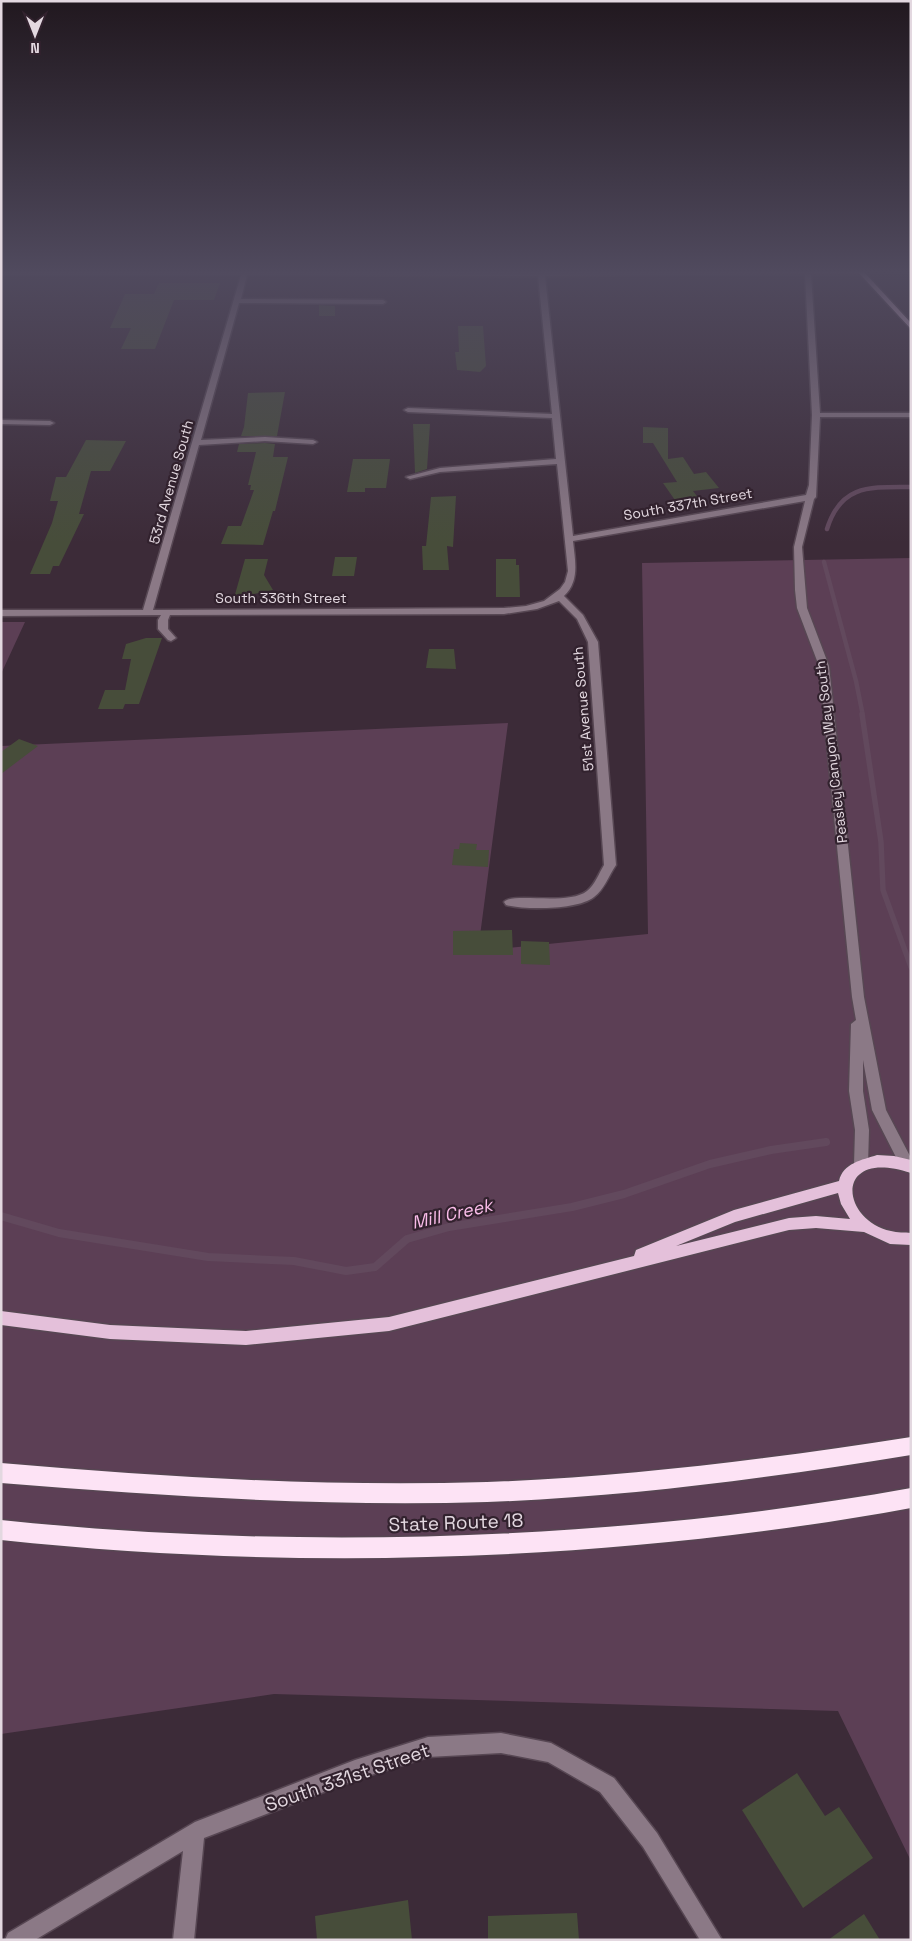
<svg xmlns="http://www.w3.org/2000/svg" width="912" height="1941" viewBox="0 0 912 1941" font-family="'Space Grotesk',sans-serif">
<rect width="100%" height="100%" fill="#3c2b38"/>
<!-- green -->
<path fill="#5c3f55" d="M911,558V1861L838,1711L274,1694L1,1734V746L508,723L478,951L648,934L642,563Z
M1,622H25L1,674Z"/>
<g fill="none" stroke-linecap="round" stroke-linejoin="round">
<!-- stream-far2 -->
<path stroke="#62495d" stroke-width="4.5" d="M827,529C841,484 870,487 911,487
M824,562L856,681L863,716"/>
<!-- stream-far1 -->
<path stroke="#62495d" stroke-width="5.5" d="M862,714L881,842L883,890L911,967"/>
<!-- stream -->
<path stroke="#62495d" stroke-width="8" d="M1,1216L59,1233L208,1257L294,1261L346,1271L375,1267L407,1239L449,1227L572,1207L624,1194L710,1164L771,1150L826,1142"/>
</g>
<!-- building -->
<path fill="#474d3a" d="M159,283H220L214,300H174L155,349H121L131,328H110L125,294H154Z
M319,305L335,306V316H319Z
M458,326H483L486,366L480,372L457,370L455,352H459Z
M285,392L277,436H241L244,427L248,393Z
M413,424H430L427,469L415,473Z
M643,427L668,428V459L683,457L694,474L706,472L719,488L693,491L700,500L677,503L663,483L677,482L653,443H643Z
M86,440L126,441L110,471H91L79,514H84L59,566H53L50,574H30L52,523L58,501H50L56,477H66Z
M265,443L275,444L273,457H288L275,511H273L263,545L221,544L228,526H241L254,490H250L251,485H248L256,452H237L239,444Z
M353,459H390L386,488H365V492H347Z
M456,496L453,547L447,546L449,570H423L422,546H426L431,497Z
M335,557H357L354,576H332Z
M245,559H268L264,575L273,590L234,598Z
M496,559H516V565H519L520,597H496Z
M146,638H162L139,704H125L123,709H98L105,690H125L131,659H122L126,644Z
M429,649H454L456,669L426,668Z
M19,739L38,746L1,774V752Z
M460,843L477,844L476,850H489L488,867L452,865L454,849H459Z
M512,930L513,955H453V931Z
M521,941L549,942L550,965L521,964Z
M797,1773L825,1816L839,1807L873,1858L803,1908L742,1810Z
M408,1900L412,1940H317L315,1916Z
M577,1913L579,1940H488V1916Z
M864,1914L880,1940H828Z"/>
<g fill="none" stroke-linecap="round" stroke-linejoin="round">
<defs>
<path id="minor" d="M1,272H864L861,274H811L820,413H911V417H820L816,497L814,499L802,547L807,608L829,666L864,997L886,1110L911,1158V1169H902L872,1110L863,1060V1091L869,1130L868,1165L866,1169L861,1171L856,1169L854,1165L855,1130L849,1091L851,1024L856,1020L852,997L819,666L797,608L795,590L794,547L805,501L573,541C575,561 580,581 564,596L583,615L598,642L616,865C609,875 604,890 594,897C578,910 525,910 506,905L504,902C512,892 568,906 587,891C595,885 599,873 604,865L588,642L577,619L559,601L537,609L504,614L170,615L168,620V629L176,638L171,641L168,640L158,629V620L161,615L1,616V610H143L241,275H1ZM805,274L812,415L809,485L806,495L573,536L545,276ZM247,275L538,276L552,414L408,408L404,410L408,412L552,418L556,459L440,468L406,477L410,479L440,472L557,464L568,571L565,582L560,589L544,601L526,606L504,608L153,610L199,445L265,441L313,444L317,442L313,440L265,437L201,440L239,303L383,304L386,302L383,300L241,299Z
M1,420L50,421L54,423L50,425L1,424Z
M501,1733L551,1743L614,1778L657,1833L722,1940H700L643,1847L600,1792L548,1762L501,1753L428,1757L355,1780L204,1838L194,1940H173L183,1851L35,1940H5L8,1933L195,1822L355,1760L428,1737Z"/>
<path id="major" d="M858,272H864L911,323V329Z
M877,1155L894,1156L911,1160V1173C834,1147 839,1219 891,1231C897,1233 905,1232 911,1233V1245L890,1244L864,1232L816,1228L789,1230L389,1331L246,1345L110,1339L1,1325V1311L110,1325L246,1331L389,1317L634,1256L636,1250L734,1210L839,1181C843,1163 862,1160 877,1155ZM838,1193L841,1204L850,1219L816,1216L789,1218L676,1246L735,1222Z"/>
<path id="highway" d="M911,1437V1455C770,1478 629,1497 487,1502C325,1507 163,1496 1,1483V1463C163,1477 325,1487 487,1482C629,1477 770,1459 911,1437Z
M911,1488V1508C616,1562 299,1572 1,1540V1520C299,1551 616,1541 911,1488Z"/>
</defs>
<!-- minor casing -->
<use href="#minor" stroke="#574753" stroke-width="3"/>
<!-- major casing -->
<use href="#major" stroke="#574753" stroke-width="3"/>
<!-- highway casing -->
<use href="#highway" stroke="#574753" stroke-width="3"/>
<!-- minor -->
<use href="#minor" fill="#8b7986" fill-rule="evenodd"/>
<!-- major -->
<use href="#major" fill="#e4c0da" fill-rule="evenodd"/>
<!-- highway -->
<use href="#highway" fill="#fde3f5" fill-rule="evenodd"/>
</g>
<!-- sky -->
<linearGradient id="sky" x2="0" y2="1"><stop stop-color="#21181f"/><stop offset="0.5" stop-color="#504a5e"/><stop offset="1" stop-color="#504a5e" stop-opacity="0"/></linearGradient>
<rect width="912" height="543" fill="url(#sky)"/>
<g text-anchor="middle" stroke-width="4.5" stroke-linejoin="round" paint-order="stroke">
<!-- far-street labels -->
<g font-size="14" fill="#e3d8e0" stroke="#32222e">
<text transform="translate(171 482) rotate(-74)" y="5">53rd Avenue South</text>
<text transform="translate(688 504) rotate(-10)" y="5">South 337th Street</text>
<text x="281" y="603">South 336th Street</text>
<text transform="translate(583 709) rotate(-95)" y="5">51st Avenue South</text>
<text transform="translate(831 752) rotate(-97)" y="5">Peasley Canyon Way South</text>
</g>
<!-- water labels -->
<g font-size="18" font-style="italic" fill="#f9bbe8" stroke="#32222e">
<text transform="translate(452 1214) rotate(-13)" y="6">Mill Creek</text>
</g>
<!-- near-street labels -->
<g font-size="19" fill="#e3d8e0" stroke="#32222e">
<text transform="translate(456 1522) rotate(-2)" y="7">State Route 18</text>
<text transform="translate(347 1777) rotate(-19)" y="7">South 331st Street</text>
</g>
</g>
<!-- border -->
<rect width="912" height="1941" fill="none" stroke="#e3d8e0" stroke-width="5"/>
<!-- north arrow -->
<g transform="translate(35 35) rotate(180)" stroke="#32222e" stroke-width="4" paint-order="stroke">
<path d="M0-4L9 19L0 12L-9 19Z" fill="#e3d8e0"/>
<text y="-8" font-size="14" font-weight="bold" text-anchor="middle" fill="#e3d8e0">N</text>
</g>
</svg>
